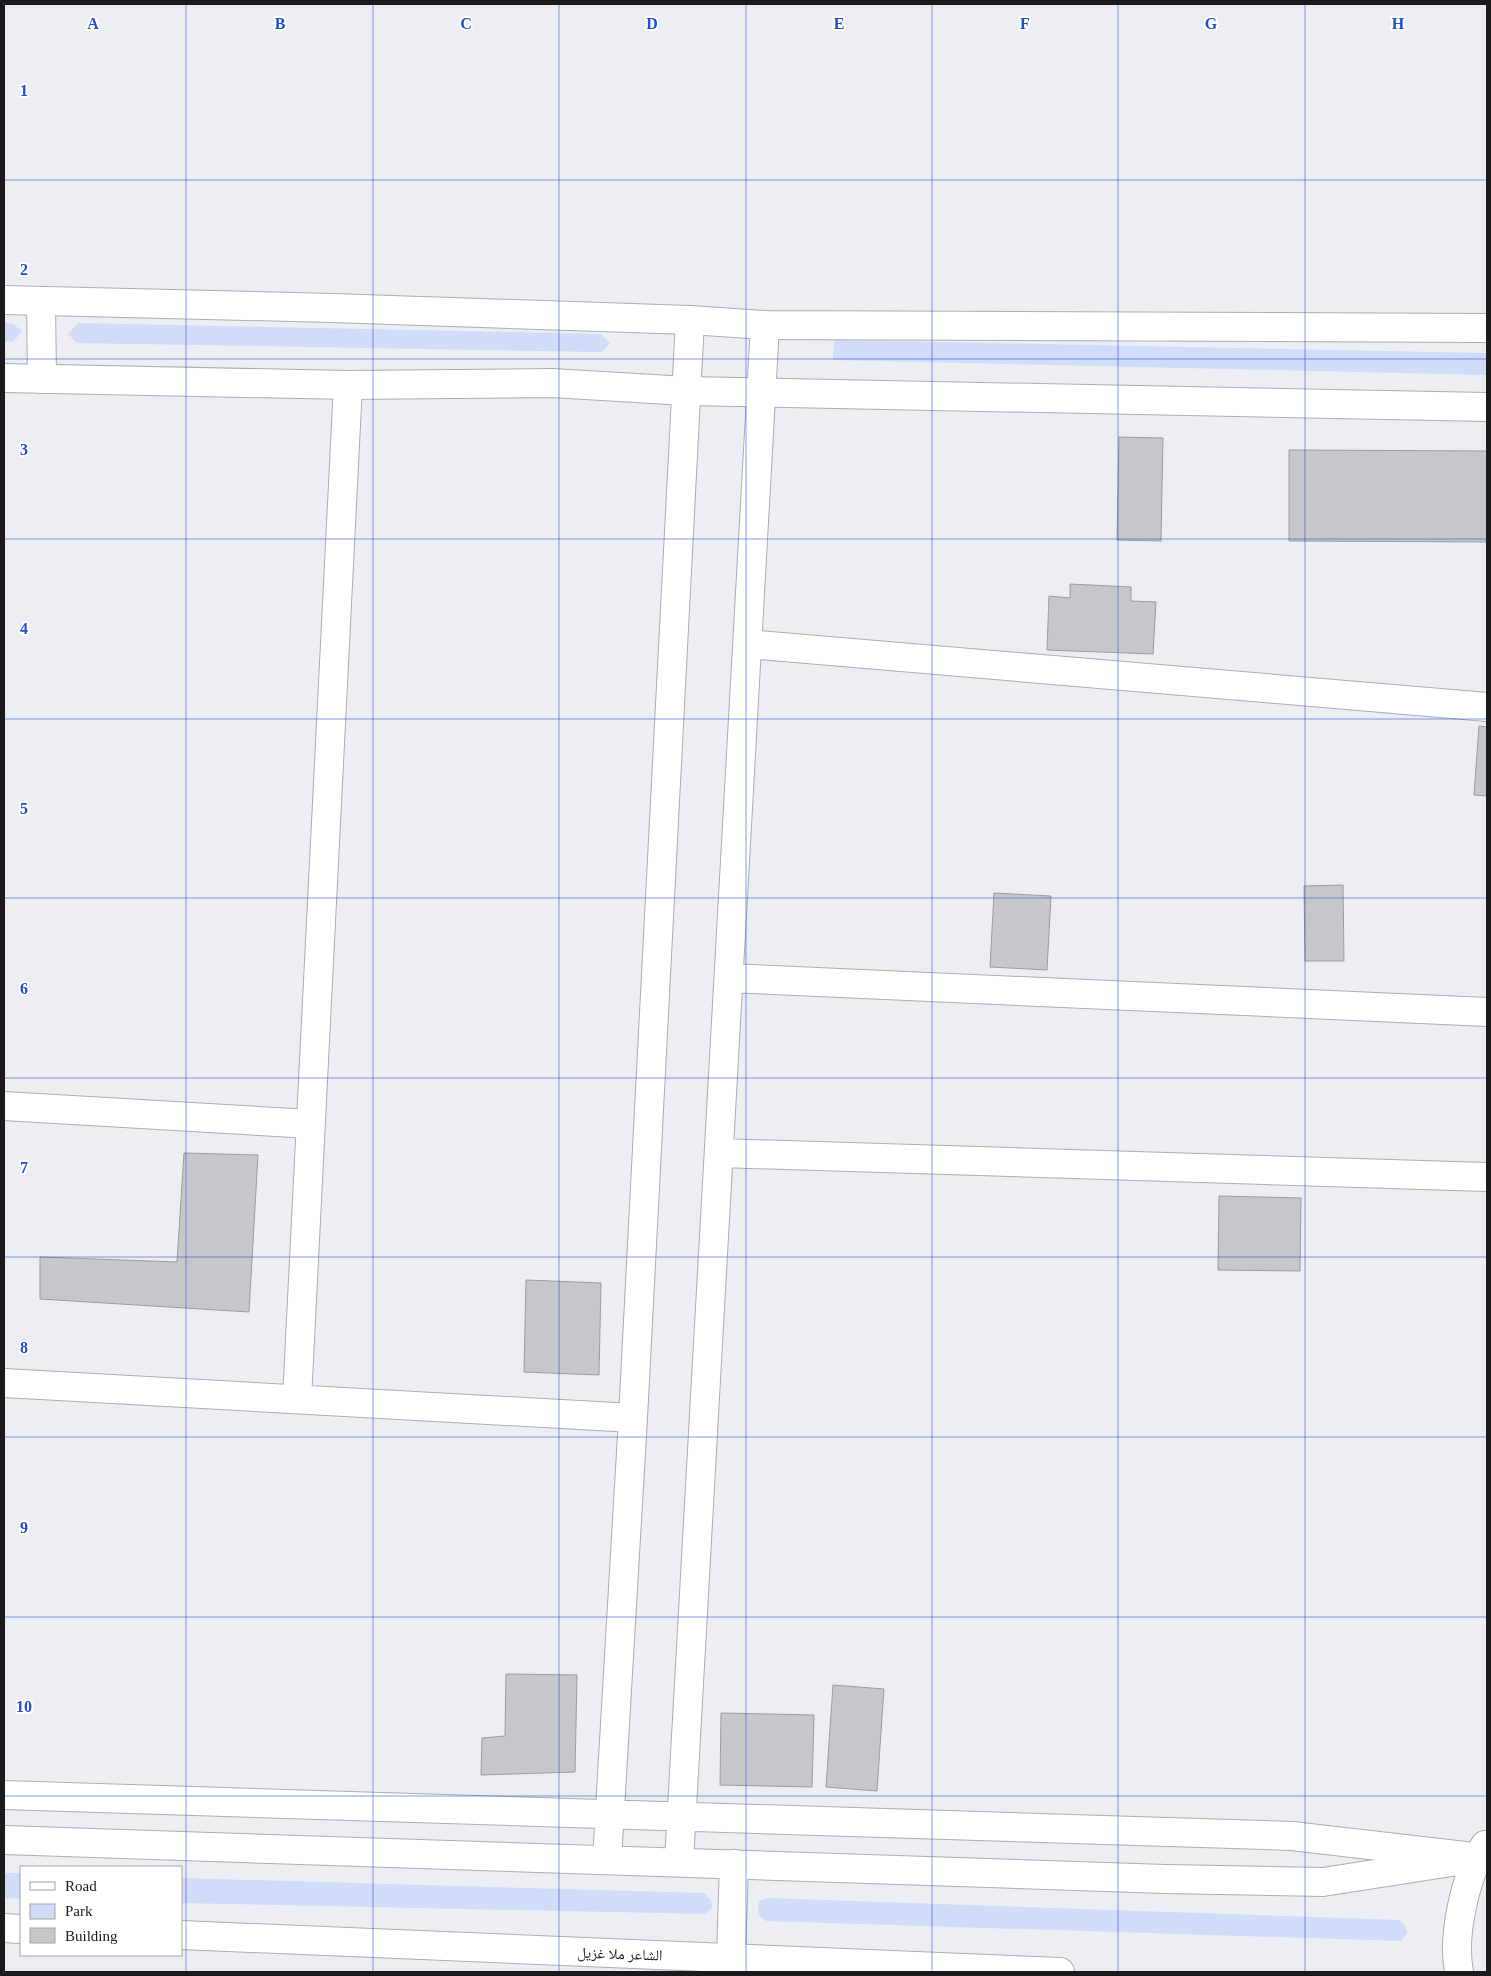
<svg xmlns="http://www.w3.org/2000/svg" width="1491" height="1976" viewBox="0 0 1491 1976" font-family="'Times New Roman','Noto Naskh Arabic',serif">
<rect width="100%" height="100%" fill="#eceef3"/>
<!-- green -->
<path fill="#d0dcf8" d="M4,323H12L22,331L13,342L4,341Z
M78,323L601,334L610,343L602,352L77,343L68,334Z
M834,340L1487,353V375L833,360Z
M4,1873H21V1899L4,1898Z
M181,1878L704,1893L711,1900L712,1907L706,1914L181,1903Z
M768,1898L1399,1920L1405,1925L1407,1933L1401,1941L766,1921L758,1914L759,1901Z"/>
<!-- building -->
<path fill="#c5c7cc" stroke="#9a9ca0" d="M1119,437L1163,438L1161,541L1117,540Z
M1289,450L1487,451V542L1289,541Z
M1070,584L1131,587V601L1156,602L1153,654L1047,650L1049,596L1070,598Z
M1479,726L1487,727V796L1474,795Z
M1343,885L1344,961H1305L1304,886Z
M994,893L1051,896L1047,970L990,967Z
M184,1153L258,1155L249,1312L40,1299V1257L177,1262Z
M1219,1196L1301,1198L1300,1271L1218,1270Z
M526,1280L601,1283L599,1375L524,1372Z
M506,1674L577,1675L575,1772L481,1775L482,1738L505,1736Z
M833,1685L884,1689L877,1791L826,1787Z
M721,1713L814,1715L812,1787L720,1785Z"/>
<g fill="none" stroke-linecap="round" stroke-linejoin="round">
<defs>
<path id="minor" d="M41,301L42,379
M748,644L1487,707
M729,978L1487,1012
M4,1106L311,1124
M719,1153L1487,1177
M4,1383L633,1418
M297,1399L348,385
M4,1795L1292,1836L1465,1856
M607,1860L633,1418L690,320
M679,1862L765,325
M731,1958L734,1864"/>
<path id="secondary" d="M4,300L333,308L690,320L765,325L1487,328
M4,378L348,385L552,383L686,391L1487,407"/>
<path id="primary" d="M4,1840L1166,1879L1323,1882L1477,1858
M4,1928L21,1929
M181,1935L1060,1972
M1459,1972C1452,1936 1465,1876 1485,1845"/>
</defs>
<!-- minor casing -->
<use href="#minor" stroke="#abadb2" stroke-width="30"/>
<!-- secondary casing -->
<use href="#secondary" stroke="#abadb2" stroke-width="30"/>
<!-- primary casing -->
<use href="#primary" stroke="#abadb2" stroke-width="30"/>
<!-- minor -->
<use href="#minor" stroke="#fff" stroke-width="28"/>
<!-- secondary -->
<use href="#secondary" stroke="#fff" stroke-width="28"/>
<!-- primary -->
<use href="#primary" stroke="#fff" stroke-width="28"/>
</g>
<!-- grid -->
<path fill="none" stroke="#1d4ed8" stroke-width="1" stroke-opacity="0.55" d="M186,4V1972M373,4V1972M559,4V1972M746,4V1972M932,4V1972M1118,4V1972M1305,4V1972M4,180H1487M4,359H1487M4,539H1487M4,719H1487M4,898H1487M4,1078H1487M4,1257H1487M4,1437H1487M4,1617H1487M4,1796H1487"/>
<g text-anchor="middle" stroke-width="4" stroke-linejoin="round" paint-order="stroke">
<!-- street labels -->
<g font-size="15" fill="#1b1b1d" stroke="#fff">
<text transform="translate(620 1954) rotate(2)" y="5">الشاعر ملا غزيل</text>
</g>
</g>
<g font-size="16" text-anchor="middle" font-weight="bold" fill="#1d4ed8" stroke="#fff" stroke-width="4" stroke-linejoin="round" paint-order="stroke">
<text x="93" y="29">A</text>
<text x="280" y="29">B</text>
<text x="466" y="29">C</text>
<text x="652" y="29">D</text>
<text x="839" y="29">E</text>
<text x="1025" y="29">F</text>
<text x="1211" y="29">G</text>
<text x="1398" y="29">H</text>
<text x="24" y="96">1</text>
<text x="24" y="275">2</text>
<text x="24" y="455">3</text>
<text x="24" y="634">4</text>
<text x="24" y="814">5</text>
<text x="24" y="994">6</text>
<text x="24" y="1173">7</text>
<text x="24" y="1353">8</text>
<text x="24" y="1533">9</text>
<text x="24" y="1712">10</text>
</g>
<!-- border -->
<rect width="1491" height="1976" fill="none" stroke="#1b1b1d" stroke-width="10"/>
<!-- legend -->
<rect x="20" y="1866" width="162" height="90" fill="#ffffff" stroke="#a4a4a5"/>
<rect x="30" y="1882" width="25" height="8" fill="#ffffff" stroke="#a4a4a5"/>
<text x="65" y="1891" font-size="15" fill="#1b1b1d">Road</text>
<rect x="30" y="1904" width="25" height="15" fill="#d0dcf8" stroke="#a4a4a5"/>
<text x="65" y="1916" font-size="15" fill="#1b1b1d">Park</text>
<rect x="30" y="1928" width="25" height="15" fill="#c5c7cc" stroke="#a4a4a5"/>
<text x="65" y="1941" font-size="15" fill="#1b1b1d">Building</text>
</svg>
